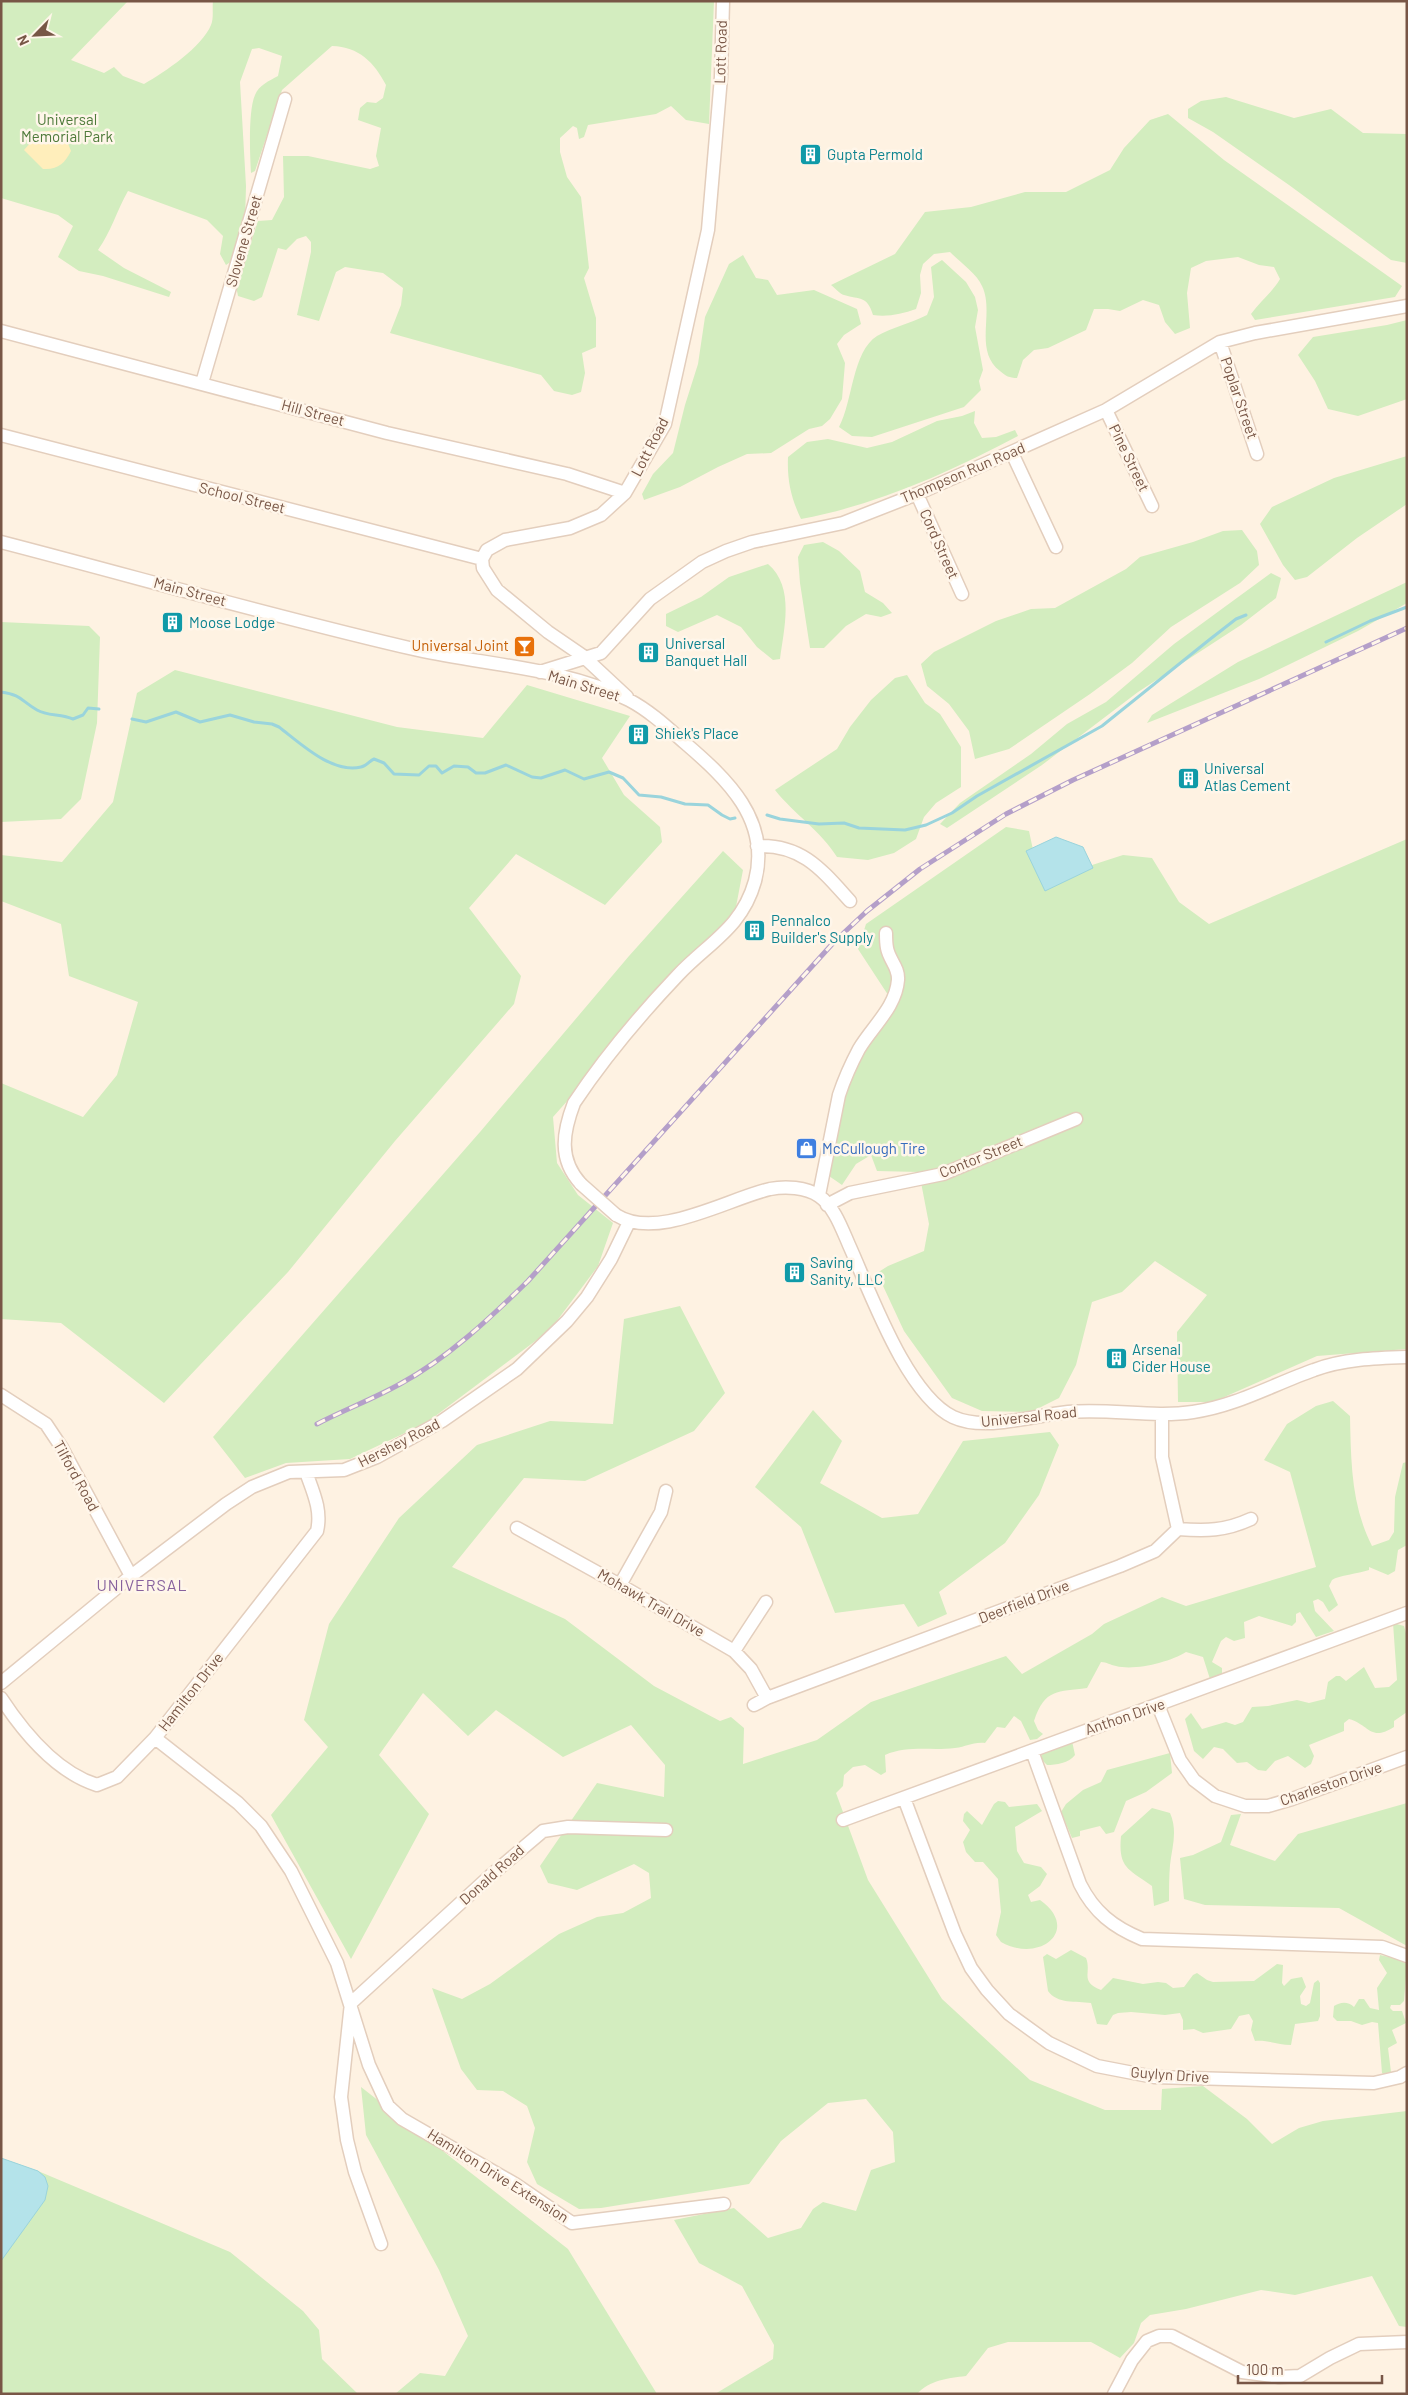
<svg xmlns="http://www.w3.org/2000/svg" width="1408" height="2395" viewBox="0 0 1408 2395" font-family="Barlow,sans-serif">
<rect width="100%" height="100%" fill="#fef2e2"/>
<!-- green -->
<path fill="#d3edbf" d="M1,1H128L71,60L104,73L114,67L123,76L144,84C165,72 202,47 211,25C214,18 212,8 213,1H714L709,124L686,120L671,106L656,114L588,125L584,137L579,139L577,128L573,126L560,138V152L567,177L581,197L589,268L584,278L596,318V347L582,353L585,373L581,392L572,395L554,391L541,375L390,333L401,305L403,288L383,273L345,267L336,272L319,321L297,315L311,252V242L306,236L297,239L286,250L278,248L262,297L254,301L238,296L236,286L258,221L272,220L284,197L283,156H308L370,169L379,166L376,156L381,128L358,120L360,108L367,102L376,103L383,98L386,85C374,62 359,47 332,46L282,90L255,171L251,173C250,155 248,111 255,95C259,85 269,81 278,76L282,56L259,48L252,49L240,82L246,186L245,222L232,261L226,265L220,254L223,236L207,220L128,191C117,210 111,232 98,250L124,268L171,292L169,297L103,276L79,271L58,257L73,226L58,215L1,198Z
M1226,97L1294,118L1331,109L1363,133L1407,134V263L1391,260L1289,185L1213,132L1188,118V109L1201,101Z
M1168,114L1224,160L1402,286L1395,297L1255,320L1251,314C1260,301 1272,293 1280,279L1274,267L1259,265L1238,257L1206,261L1191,268L1187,293L1190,328L1175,334L1165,322L1159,305L1143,300L1120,311L1108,309H1094L1086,330L1048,348L1034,350L1023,360L1017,378C1009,378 1006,376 1000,371C973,350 995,313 982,286C977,274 960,262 950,252L934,254L923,264L920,275L921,293L916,309C902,314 888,317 873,315C867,295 860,300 844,295C840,294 835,288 831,285L895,254L925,212L971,207L1025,192H1066L1110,170L1124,148L1150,120Z
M743,255L756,278L768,280L777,295L814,290L857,309L861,324L844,335L837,344L845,363L842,399L830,419L822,426L809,429L771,453L747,454L718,467L680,487L644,500L642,494L653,474L673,453L685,405L698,364L705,317L729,264Z
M942,260L966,282L975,297L978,310L975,327L983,370L979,381L981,390L964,407L872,437L852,436L839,427C853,401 852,352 877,336C890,328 912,323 927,315L934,297L931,267Z
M1407,320V399L1358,416L1328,409L1315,381L1298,355L1313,337L1387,325Z
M975,411L974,423L982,438L996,437L1015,430L1018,436C950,472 877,505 801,519C791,498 787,480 788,457L807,442L828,439L867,448L892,442L937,421L962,416Z
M1407,456V504L1357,538L1307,577L1295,580L1283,565L1260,524L1272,507L1334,478Z
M1242,530L1257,551L1259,565L1240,583L1171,627L1132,663L1090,694L1009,749L975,759L969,731L949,704L927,686L921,664L934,652L996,621L1031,609L1055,608L1126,569L1140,557L1193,542L1223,531Z
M823,542L839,551L860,571L865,592L883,603L892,613L881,617L866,614L846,626L824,648H810L800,583L798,557L804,545Z
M768,564C795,587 784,628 780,659L773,660L757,647L741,627L717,615L678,632L666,626V614L701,597L729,577Z
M1271,573L1281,578L1276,598L1241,625L1138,692L1042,765L947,828L940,824L960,803L1031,754L1067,724L1106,702L1174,644Z
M1407,582V603L1358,631L1259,679L1147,723L1152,715L1238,662Z
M1,622L89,626L100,637L97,723L81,799L61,819L1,822Z
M175,670L397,727L483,738L527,685L630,716L602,758L624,795L660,827L662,842L605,905L516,854L469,908L521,976L514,1004L395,1141L288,1272L164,1403L61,1323L1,1319V1083L83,1117L117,1075L138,1002L69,976L61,924L1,901V855L62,862L113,802L137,693Z
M907,675L925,703L940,714L961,747V787L936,803L924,817L916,839L894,853L868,860L837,857C821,831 794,814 775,790L837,749L850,727L871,700L895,678Z
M1006,827L1029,831L1036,864L1049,879L1123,855L1152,858L1179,902L1209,924L1407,839V1349L1317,1356L1213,1402H1178L1177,1332L1207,1295L1155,1261L1122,1292L1092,1302L1076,1365L1059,1398L1031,1412L982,1411L952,1398L904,1331L877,1273L888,1266L924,1251L929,1224L919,1172L877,1171L871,1155L856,1164L842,1185L829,1176L844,1070L892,1001L858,949L866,924Z
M723,851L743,870L735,912L553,1117L557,1163L578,1195L613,1223L598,1266L550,1330L426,1423L350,1459L286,1463L245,1478L213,1437L480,1132L629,956Z
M680,1306L725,1393L694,1431L585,1481L524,1478L452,1567L565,1619L654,1686L720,1721L731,1717L744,1728L743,1764L817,1740L871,1702L1006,1656L1022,1674L1092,1634L1104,1624L1162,1597L1186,1606L1316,1567L1290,1472L1264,1460L1287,1424L1316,1406L1333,1401L1350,1416C1351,1461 1351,1505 1372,1546L1389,1540L1394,1532L1395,1497L1403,1463L1407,1462V1545L1398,1550L1395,1571L1388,1575L1369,1567V1570C1358,1574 1339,1575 1332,1580L1329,1586L1338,1605L1329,1612L1323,1602L1318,1599L1313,1601L1315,1611L1334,1631L1316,1637L1300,1612L1296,1614V1622L1292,1626L1259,1616L1244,1622L1245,1638L1234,1641L1226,1637L1221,1641L1212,1662L1222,1668V1675L1210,1679L1203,1657L1186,1652C1170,1662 1135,1671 1116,1666C1110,1665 1107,1662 1101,1662L1087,1688C1058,1692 1045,1688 1034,1721L1038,1730L1043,1734L1037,1739L1030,1740L1021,1721L1014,1716L1005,1728L997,1727L985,1743C971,1742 967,1747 955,1748C931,1751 908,1745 885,1755L886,1772L881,1775L865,1765L853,1767L844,1775L843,1786L836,1793L868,1880L942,1999L1030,2080L1105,2110H1161L1162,2089L1203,2086L1247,2119L1272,2144L1299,2128L1323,2121L1407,2111V2327L1399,2326L1372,2276L1295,2295L1261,2290L1186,2309L1150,2315L1141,2323L1134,2343L1120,2358L1091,2342H1008L988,2348L966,2376C948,2378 930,2380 917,2394H715L773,2359L774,2345L742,2286L699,2263L674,2220L734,2208L768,2238L801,2228L813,2209L823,2202L856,2211L871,2170L895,2162L893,2132L866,2099L828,2103L781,2141L749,2184L601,2208L579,2209L537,2184L527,2162L535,2128L527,2106L503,2091L477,2090L461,2069L432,1988L462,1999L490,1984L559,1934L597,1917L623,1913L651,1898L649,1873L634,1864L577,1890L548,1883L540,1866L597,1783L664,1797L665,1765L631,1725L563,1757L496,1710L468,1736L423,1693L379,1755L429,1814L351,1959L271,1815L328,1747L304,1720L329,1624L399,1518L477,1445L550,1421L613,1424L624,1319Z
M813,1410L842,1441L820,1483L882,1518L918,1514L963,1441L1050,1432L1059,1445L1039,1495L1005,1543L939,1592L947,1614L918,1627L904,1604L835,1613L801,1527L755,1487Z
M1393,1623L1404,1626L1407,1637V1712L1394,1721V1727C1370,1742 1370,1725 1349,1719L1344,1723V1731L1309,1745L1314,1756L1311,1764L1305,1768L1288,1756L1275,1761L1266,1771L1258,1770L1247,1762L1237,1763L1223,1749L1214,1747L1203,1759L1194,1751L1185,1719L1191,1713L1202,1729L1226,1722L1235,1725L1243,1722L1252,1707L1268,1706L1297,1700L1309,1703L1325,1699L1328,1682L1336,1676H1340L1346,1681L1364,1667L1375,1688L1389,1687L1397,1680Z
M1072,1741L1075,1755C1069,1763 1056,1765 1047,1765L1042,1760L1041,1753Z
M1170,1753L1172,1773L1146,1792L1126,1801L1114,1832L1106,1834L1100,1826L1080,1831V1836L1072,1838L1061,1812L1066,1804L1083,1790L1101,1782L1107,1770Z
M998,1801L1005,1802L1009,1807L1037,1804L1042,1811L1015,1827L1017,1851L1024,1863L1041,1867L1047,1874L1040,1886L1028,1895L1031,1902L1040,1900C1081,1929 1041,1964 1001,1942L996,1935L1001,1912L998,1879L983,1862H975L966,1852L963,1842L970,1830L963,1821L964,1814L967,1811L982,1825L994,1804Z
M1407,1803V1946L1339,1908L1205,1905L1184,1899L1180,1858L1193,1855L1221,1842L1231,1815L1241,1814L1230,1845L1275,1861L1298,1834Z
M1152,1808L1170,1813C1178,1831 1172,1847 1170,1865C1169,1877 1169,1889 1169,1901L1154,1906L1152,1886C1128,1869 1118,1868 1121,1836Z
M1071,1950L1086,1958C1092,1973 1079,1981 1101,1990L1113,1978L1143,1984L1158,1982L1166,1983L1173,1988L1184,1987L1193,1975L1197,1973L1207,1980L1213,1982L1254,1981L1277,1964L1283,1965L1282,1983L1284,1986L1291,1979L1302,1977L1306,1987L1300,1996L1301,2004L1306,2006L1310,2003L1314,1983L1318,1980L1320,1983V2016L1318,2021L1295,2024L1291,2045C1278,2045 1269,2040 1255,2041L1251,2030L1253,2021L1249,2014L1239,2016L1231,2029L1203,2033L1194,2029L1183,2030V2020L1180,2013L1165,2015L1131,2012L1118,2013L1113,2015L1107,2025L1097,2024L1091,2003C1076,2001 1057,2004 1048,1991L1043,1957L1047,1954L1056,1959Z
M1380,1955L1398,1959L1407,1964L1404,2001L1400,2005H1391L1390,2008L1393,2011H1402L1406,2023L1392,2030L1397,2043L1388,2048L1391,2072L1384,2074L1382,2073L1378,2023L1372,2022L1362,2025L1351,2021H1337L1333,2017L1334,2006C1340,2002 1348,2001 1354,2007L1359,1999H1364L1370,2008L1379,2010L1377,1988L1387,1973L1379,1960Z
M361,2087L568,2249L657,2394H395L420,2373L445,2376L468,2336L439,2270L366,2135Z
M1,2158L38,2171L230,2252L303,2311L319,2330L322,2359L358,2394H1Z"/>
<!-- sand -->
<path fill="#feb" d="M56,130L65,136L71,151C65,163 58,170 43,169L24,150L40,132Z"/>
<!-- water -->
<path fill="#b4e3ea" stroke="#9ad4dc" d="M1056,837L1083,847L1093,868L1045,891L1026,851Z
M1,2158L38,2171L45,2177L48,2186L45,2200L1,2261Z"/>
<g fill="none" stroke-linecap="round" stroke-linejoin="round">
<!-- stream -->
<path stroke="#9ad4dc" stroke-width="3" d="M1326,642L1370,621L1407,607
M1,692C22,695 21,701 37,710C47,716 61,714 73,719L83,715L88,708L99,709
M132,719L146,722L176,712L200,722L230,715L254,722L272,724L279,727C300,743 332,774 361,767C367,766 369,761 374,759L384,763L394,774L419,775L429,766H436L442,773L454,766L468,767L476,773H485L506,765L532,777L541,778L565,770L584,779L609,772L623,778L639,795L661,797L685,804L708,805L722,815L730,819L735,818
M767,815L780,819L819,824L844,823L859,828L905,830L926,825L952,813L977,796L1102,726L1209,640L1236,619L1246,615"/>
<defs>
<path id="minor" d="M1,331L387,433L567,474L625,493
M1220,342L1257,454
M202,383L285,99
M1106,410L1152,506
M1,435L482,559
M1012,453L1056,547
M917,494L962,594
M1,542C140,578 278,618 418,650C486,665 566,668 629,700C650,711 668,728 685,743C727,779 771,820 755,881C742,928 708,943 678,975C641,1014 604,1058 574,1103C563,1132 558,1159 581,1184
M540,672L601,653L650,599L702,562L726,551L752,542L843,523L917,494L1106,410L1220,342L1255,333L1407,306
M627,697L583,656L548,632L497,590L483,568L482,559L487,550L505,540L570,528L601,515L625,493L665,424L708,230L721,77L723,1
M757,846C802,844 822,870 850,901
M819,1195L839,1095C844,1080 851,1064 859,1049C872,1027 896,1007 898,980C899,967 889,960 887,948C886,943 886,938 886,933
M827,1205L850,1193L943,1174L1076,1119
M616,1215C657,1241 727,1199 770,1189C785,1186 806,1187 819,1196C834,1206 842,1229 849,1245C870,1291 906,1394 953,1417C985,1432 1034,1415 1068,1412C1110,1408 1152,1418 1193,1412C1236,1406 1274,1384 1314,1370C1343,1359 1376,1358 1407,1357
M1,1395L46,1424L62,1448L131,1576
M1162,1414V1457L1178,1529
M517,1528L620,1585L734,1651L751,1669L767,1698
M1178,1529C1206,1531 1225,1531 1251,1519
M620,1585L661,1512L666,1491
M734,1651L766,1602
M1,1683L131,1576L226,1504L252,1487L289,1472L344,1470L377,1457L442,1421L517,1369L567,1321L587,1297L611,1259L629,1222
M1,1698C24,1733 56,1772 97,1785L117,1777L155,1738L317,1531C322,1510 313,1492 306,1472
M754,1705L767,1698L1120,1566L1155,1551L1178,1529
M1158,1705L1180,1760L1194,1780L1215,1796L1245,1806H1268L1292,1799L1407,1757
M155,1738L238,1803L261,1826L291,1871L337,1963L369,2065L388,2106L402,2119L515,2184L572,2223L724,2204
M1032,1751L1080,1884C1094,1912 1113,1927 1142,1939L1382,1947L1407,1956
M904,1798L955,1934L971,1968L987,1990L1009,2014L1049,2043L1097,2066L1154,2077L1374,2083L1400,2077L1407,2073
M843,1820L1407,1613
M381,2244L355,2172L347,2140L341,2097L351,2003L490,1876L543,1831L568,1827L666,1830
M1114,2394L1132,2360L1147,2341L1159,2336H1172L1242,2372L1279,2377L1300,2376L1330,2358L1359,2344L1407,2342"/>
</defs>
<!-- minor casing -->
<use href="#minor" stroke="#e3cebd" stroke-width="15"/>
<!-- minor -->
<use href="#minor" stroke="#fff" stroke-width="12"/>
<defs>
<path id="rail" d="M317,1424C344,1410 373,1399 400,1384C448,1358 489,1319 528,1281L834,942L867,911L920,869L1006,814L1073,780L1407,628"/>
</defs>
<!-- rail casing -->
<use href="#rail" stroke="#b49fc9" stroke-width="5"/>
<!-- rail -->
<use href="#rail" stroke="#fff6ea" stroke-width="3" stroke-dasharray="9" stroke-linecap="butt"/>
<defs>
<path id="minor-bridge" d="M581,1184L616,1215"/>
</defs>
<!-- minor-bridge casing -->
<use href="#minor-bridge" stroke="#e3cebd" stroke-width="15" stroke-linecap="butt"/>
<!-- minor-bridge -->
<use href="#minor-bridge" stroke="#fff" stroke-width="12"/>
</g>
<!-- icons -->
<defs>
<symbol id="building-square" viewBox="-11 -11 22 22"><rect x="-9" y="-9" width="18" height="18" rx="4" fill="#0f9aa8" stroke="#fff6ea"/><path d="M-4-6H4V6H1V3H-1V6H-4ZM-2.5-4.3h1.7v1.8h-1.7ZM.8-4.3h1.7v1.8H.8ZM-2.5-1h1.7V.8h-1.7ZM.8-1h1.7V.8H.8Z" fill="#fff"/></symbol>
<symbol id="bar-square" viewBox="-11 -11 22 22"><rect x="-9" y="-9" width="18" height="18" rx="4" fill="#e8710a" stroke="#fff6ea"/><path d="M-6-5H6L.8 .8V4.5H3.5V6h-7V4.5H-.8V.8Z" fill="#fff"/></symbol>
<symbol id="shop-square" viewBox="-11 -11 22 22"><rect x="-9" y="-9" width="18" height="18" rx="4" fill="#3f7fe0" stroke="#fff6ea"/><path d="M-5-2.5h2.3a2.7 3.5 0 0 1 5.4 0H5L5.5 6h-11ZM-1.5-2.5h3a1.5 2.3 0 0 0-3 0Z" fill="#fff"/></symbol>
</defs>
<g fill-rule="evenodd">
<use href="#building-square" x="798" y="142" width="25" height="25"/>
<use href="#building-square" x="160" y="610" width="25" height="25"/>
<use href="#bar-square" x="512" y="634" width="25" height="25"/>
<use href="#building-square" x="636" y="640" width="25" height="25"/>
<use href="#building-square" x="626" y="722" width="25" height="25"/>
<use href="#building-square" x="1176" y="766" width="25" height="25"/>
<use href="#building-square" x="742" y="918" width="25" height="25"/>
<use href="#shop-square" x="794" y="1136" width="25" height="25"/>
<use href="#building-square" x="782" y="1260" width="25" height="25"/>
<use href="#building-square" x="1104" y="1346" width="25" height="25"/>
</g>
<g text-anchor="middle" stroke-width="5" stroke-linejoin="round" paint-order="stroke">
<!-- street labels -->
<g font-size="15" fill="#785646" stroke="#fff6ea">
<text transform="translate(721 52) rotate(-88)" y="5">Lott Road</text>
<text transform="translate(244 241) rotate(-74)" y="5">Slovene Street</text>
<text transform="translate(1239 398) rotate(71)" y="5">Poplar Street</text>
<text transform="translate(313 413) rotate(15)" y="5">Hill Street</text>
<text transform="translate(650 447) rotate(-63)" y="5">Lott Road</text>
<text transform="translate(1129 458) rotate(64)" y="5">Pine Street</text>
<text transform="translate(963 473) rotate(-23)" y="5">Thompson Run Road</text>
<text transform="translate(242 498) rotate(14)" y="5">School Street</text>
<text transform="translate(939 544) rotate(66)" y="5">Cord Street</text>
<text transform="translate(190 592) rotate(15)" y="5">Main Street</text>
<text transform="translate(584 686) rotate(17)" y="5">Main Street</text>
<text transform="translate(981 1157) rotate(-22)" y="5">Contor Street</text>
<text transform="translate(1029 1417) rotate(-6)" y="5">Universal Road</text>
<text transform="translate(399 1443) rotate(-27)" y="5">Hershey Road</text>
<text transform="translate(76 1476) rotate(61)" y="5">Tilford Road</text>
<text transform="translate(1024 1602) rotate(-21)" y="5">Deerfield Drive</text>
<text transform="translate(651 1603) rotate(30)" y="5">Mohawk Trail Drive</text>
<text transform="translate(191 1692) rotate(-52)" y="5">Hamilton Drive</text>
<text transform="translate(1125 1717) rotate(-19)" y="5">Anthon Drive</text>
<text transform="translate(1331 1784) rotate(-19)" y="5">Charleston Drive</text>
<text transform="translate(492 1875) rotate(-42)" y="5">Donald Road</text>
<text transform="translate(1170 2075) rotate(4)" y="5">Guylyn Drive</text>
<text transform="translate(498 2176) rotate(32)" y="5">Hamilton Drive Extension</text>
</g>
<!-- park labels -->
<g font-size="15" fill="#4e7a3a" stroke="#fff6ea">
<text x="67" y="125">Universal<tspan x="67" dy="17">Memorial Park</tspan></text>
</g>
<!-- culture labels -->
<g font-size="15" fill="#0d838f" stroke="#fff6ea" text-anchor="start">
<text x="827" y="160">Gupta Permold</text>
<text x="189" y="628">Moose Lodge</text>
<text x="665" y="649">Universal<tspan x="665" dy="17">Banquet Hall</tspan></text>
<text x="655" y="739">Shiek's Place</text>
<text x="1204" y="774">Universal<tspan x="1204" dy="17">Atlas Cement</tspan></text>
<text x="771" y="926">Pennalco<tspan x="771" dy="17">Builder's Supply</tspan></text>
<text x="810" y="1268">Saving<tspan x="810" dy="17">Sanity, LLC</tspan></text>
<text x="1132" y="1355">Arsenal<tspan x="1132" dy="17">Cider House</tspan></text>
</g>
<!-- food labels -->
<g font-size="15" fill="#c56008" stroke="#fff6ea" text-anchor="end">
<text x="509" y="651">Universal Joint</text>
</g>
<!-- shop labels -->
<g font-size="15" fill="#366cbe" stroke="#fff6ea" text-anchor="start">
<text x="822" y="1154">McCullough Tire</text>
</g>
<!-- neighbourhood labels -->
<g font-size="16" letter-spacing="1" fill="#87619d" stroke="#fff6ea">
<text x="142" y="1591">UNIVERSAL</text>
</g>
</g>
<!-- border -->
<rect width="1408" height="2395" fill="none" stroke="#785646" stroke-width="5"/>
<!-- north arrow -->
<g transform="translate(35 35) rotate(246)" stroke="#fff6ea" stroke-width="4" paint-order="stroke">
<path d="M0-4L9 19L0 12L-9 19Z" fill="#785646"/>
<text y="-8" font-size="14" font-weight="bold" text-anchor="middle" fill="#785646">N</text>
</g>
<!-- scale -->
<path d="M1238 2375v8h144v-8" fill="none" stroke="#785646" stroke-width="2.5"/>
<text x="1246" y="2375" font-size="15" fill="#785646" stroke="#fff6ea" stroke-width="4" paint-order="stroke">100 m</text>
</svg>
